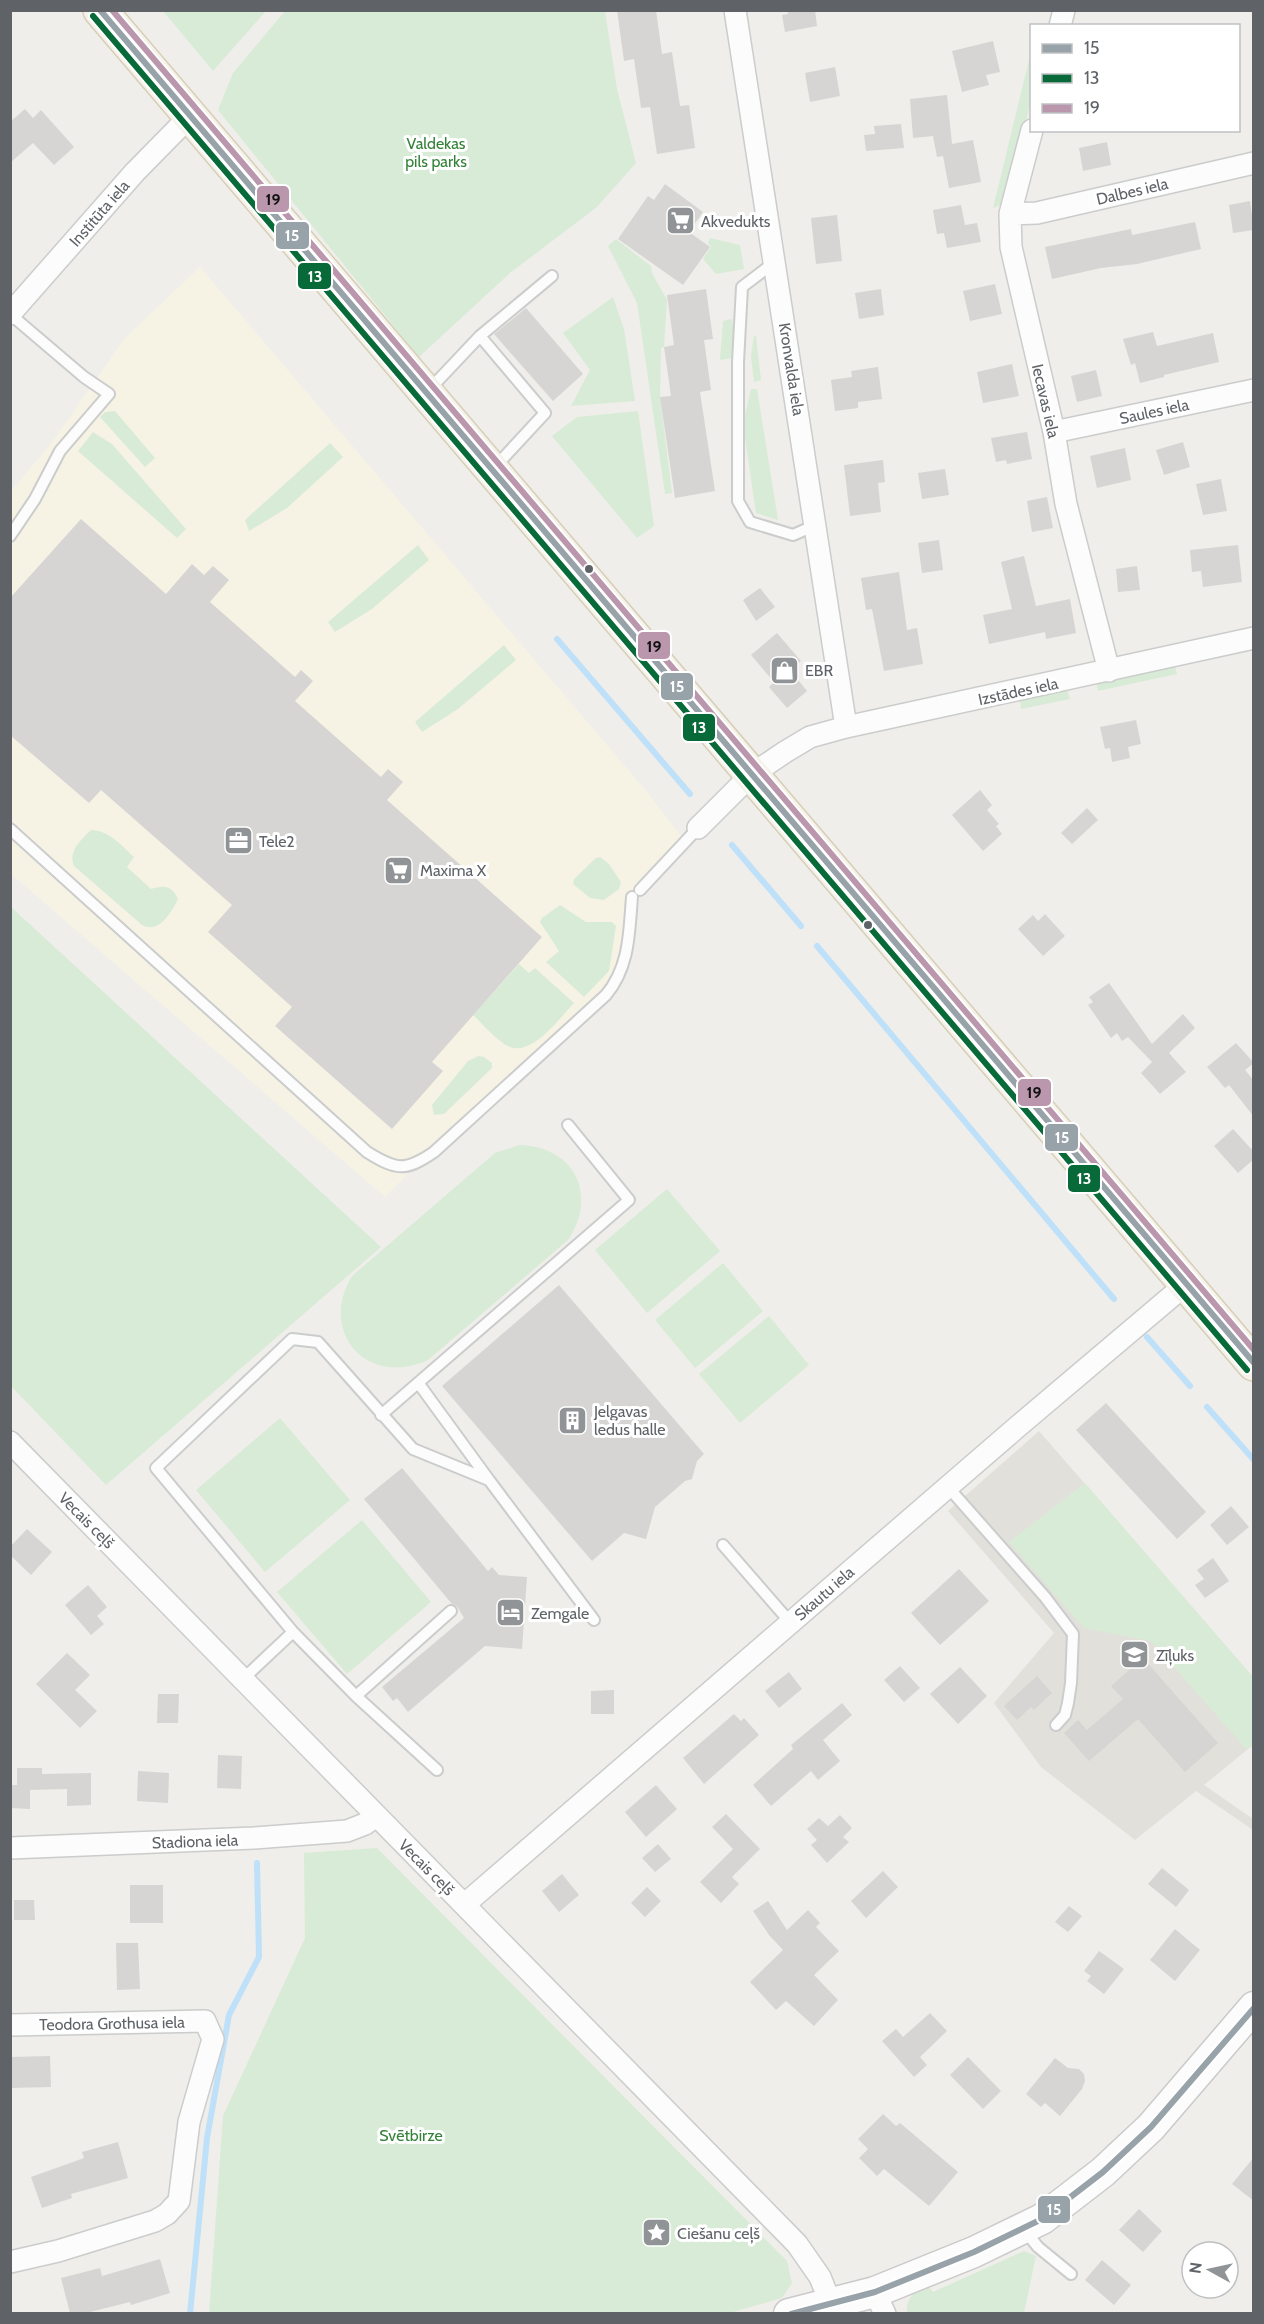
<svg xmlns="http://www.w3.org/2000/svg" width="1264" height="2324" viewBox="0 0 1264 2324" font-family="Cabin,sans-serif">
<rect width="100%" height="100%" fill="#efeeea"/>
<!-- commercial -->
<path fill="#f7f3e4" d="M200,267L646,791L685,841L632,897L615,984L417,1164L385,1197L11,874V491L51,444L125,338Z"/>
<!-- education -->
<path fill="#e2e0da" d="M1039,1431L1253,1677V1745L1204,1785L1253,1819V1830L1196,1791L1135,1840L1041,1767L994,1703L1054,1633L948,1511Z"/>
<!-- green -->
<path fill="#d8ebd6" d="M163,11H266L213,71Z
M285,11H605L617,89L636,163L597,207L510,273L419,357L218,110L233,73Z
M1031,52V101L1007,196L1001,205L993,208Z
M710,238L740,245L744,269L716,274L703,259L711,247L708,243Z
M616,239L651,266L652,273L667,300L664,347L661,348L660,396L672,493L665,494L637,303L608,246Z
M613,297L624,329L635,401L571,406L590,370L563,333Z
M732,319L734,332L732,358L720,360L723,321Z
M754,336H756L761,380L754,382L751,356Z
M751,389H757L778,520L756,513L743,424Z
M115,411L155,458L145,467L100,417L105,412Z
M638,411L654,526L637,538L552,436L577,417Z
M93,432L112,444L186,529L177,538L78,451Z
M330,443L343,457L287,508L249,531L245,520Z
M418,545L429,560L372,609L335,632L328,622Z
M504,645L516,660L458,709L422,732L415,722Z
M1174,663L1177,674L1098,691L1096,682Z
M1067,690L1070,699L1021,709L1020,700Z
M91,830C109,830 122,846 134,857L127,867L151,889C164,885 172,885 178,899C171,913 159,934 142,925L74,866C68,851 80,841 91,830Z
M600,857L609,864L621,882L619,889L604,900L590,898L573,884L574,879L596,858Z
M560,905L586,922H612L616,926L609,971L584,997L546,962L559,951L540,922L542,918Z
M11,907L381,1247L106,1485L11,1386Z
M519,964L529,973L535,968L574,1003C560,1018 532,1056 510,1047C496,1041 484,1025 473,1015Z
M478,1056L484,1057L492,1063V1068L444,1114L434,1115L432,1105L468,1061Z
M520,1145C575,1147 598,1195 568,1240L428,1360C367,1388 318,1332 352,1276L495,1153Z
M667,1189L720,1251L647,1313L595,1250Z
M723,1263L763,1311L695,1368L655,1320Z
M769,1316L809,1365L740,1423L699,1374Z
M280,1418L350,1500L265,1572L196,1490Z
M1085,1483L1253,1677V1745L1247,1750L1151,1641L1084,1628L1009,1542Z
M362,1520L431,1602L347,1674L277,1592Z
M377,1848L787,2261L792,2283L782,2298L726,2314L209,2313L223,2116L305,1938L304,1853Z
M1024,2251L1036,2256L1024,2313L907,2314C905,2299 915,2290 927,2285L933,2292Z"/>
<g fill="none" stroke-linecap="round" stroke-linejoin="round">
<!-- stream -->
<path stroke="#bfe0f9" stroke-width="6" d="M557,639L690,794
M732,845L801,926
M817,946L1114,1299
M1147,1337L1190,1386
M1207,1407L1254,1460
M190,2314L207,2138L229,2015L259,1957L257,1863"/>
</g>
<!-- building -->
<path fill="#d6d5d3" d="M617,10H656L662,54L672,52L680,106L689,105L695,148L657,154L650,107L641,108L634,59L624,61Z
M788,10H815L817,26L785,32L782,15L788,14Z
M993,41L1000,72L986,75L989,85L962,92L952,51Z
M835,67L840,96L810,102L805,73Z
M947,95L952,144L973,140L981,182L949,188L943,156L937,157L933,136L913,138L910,99Z
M25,109L33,118L41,110L74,147L54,165L33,143L10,163V122Z
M901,124L904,148L866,151L864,135L875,134L874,126Z
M1107,142L1111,165L1083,171L1079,148Z
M665,184L703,212L689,232L710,247L683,285L618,239L648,196L654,200Z
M1250,201L1254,230L1233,233L1229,205Z
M961,205L965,225L977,223L981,242L947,248L944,233L937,234L933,210Z
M837,215L842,261L816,264L811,218Z
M1195,222L1201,249L1137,264L1101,268L1052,279L1045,247L1131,229L1132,235Z
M995,284L1002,314L970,321L963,291Z
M706,289L713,339L704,340L711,390L700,392L715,491L675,498L660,397L671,396L664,347L674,345L667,295Z
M881,289L884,315L859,319L855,293Z
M526,308L583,374L553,401L494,334Z
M1153,332L1157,346L1213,333L1219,362L1164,375V377L1140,383L1135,363L1131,365L1123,339Z
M1012,364L1019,396L983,403L977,372Z
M878,367L882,399L858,402V408L835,411L831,380L852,377L851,371Z
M1096,370L1102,396L1077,402L1071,376Z
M1027,432L1032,459L1007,464L1006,460L996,462L991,438Z
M1183,442L1190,467L1164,475L1156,450Z
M1125,448L1131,480L1097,488L1090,456Z
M883,460L885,482L878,483L881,512L850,516L844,465Z
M945,469L949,495L922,499L918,473Z
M1221,479L1227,511L1203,515L1196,484Z
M1047,497L1053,528L1032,532L1027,501Z
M81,519L166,594L192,564L204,575L213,566L229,580L210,602L295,677L301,670L313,681L295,701L381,777L388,769L403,782L387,800L542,937L432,1062L443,1071L392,1129L275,1026L292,1007L208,932L232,905L101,790L89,803L10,735V598Z
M939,540L943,570L922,573L918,543Z
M1238,545L1242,582L1203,587L1201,571L1192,572L1190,550Z
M1024,556L1036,606L1070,599L1076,633L1046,639L1045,632L989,644L983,615L1012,609L1001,562Z
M1137,566L1140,590L1118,592L1116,569Z
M899,572L907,630L917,628L923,664L884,671L872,609L866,610L861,578Z
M760,588L775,607L756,621L743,600Z
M777,633L801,661L790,670L807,691L787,708L769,687L774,682L751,655Z
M1136,720L1141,744L1128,747L1130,758L1112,762L1110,748L1105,749L1100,727Z
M980,790L992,805L987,810L999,824L996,826L1002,834L983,851L952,815Z
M1087,808L1098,820L1072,844L1061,833Z
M1045,914L1065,936L1043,956L1018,929L1033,915L1038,921Z
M1109,983L1152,1044L1183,1014L1195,1028L1169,1053L1186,1072L1160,1094L1141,1073L1152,1062L1128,1037L1122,1041L1117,1033L1111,1038L1088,1005L1093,1002L1089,997Z
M1236,1043L1254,1063L1245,1070L1254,1081V1117L1229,1085L1225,1088L1207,1067Z
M1233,1129L1254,1152V1159L1238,1173L1214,1146Z
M559,1285L704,1454L697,1461L692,1479L685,1481L655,1507L646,1539L624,1533L592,1561L442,1386Z
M1106,1403L1206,1512L1177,1539L1076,1430Z
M402,1468L488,1571L492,1567L499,1575L527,1577L522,1649L485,1646L408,1712L397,1698L393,1701L382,1687L464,1618L457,1606L452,1604L364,1499Z
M1231,1506L1249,1527L1227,1545L1210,1525Z
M27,1529L52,1552L31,1575L10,1555V1547Z
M1213,1558L1229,1581L1205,1598L1195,1585L1204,1579L1197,1570Z
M959,1569L989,1601L940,1645L911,1613Z
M88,1585L107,1607L97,1616L104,1624L91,1635L65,1605Z
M67,1653L90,1675L75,1690L97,1711L80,1728L36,1684Z
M1143,1658L1218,1743L1185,1772L1138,1719L1089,1761L1064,1733L1078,1720L1087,1730L1123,1699L1111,1686Z
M900,1666L920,1688L904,1702L884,1680Z
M960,1667L987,1696L958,1724L930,1694Z
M789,1672L802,1689L779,1708L765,1691Z
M1037,1676L1052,1693L1034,1710L1031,1707L1017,1720L1004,1706Z
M614,1690V1714H591V1691Z
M158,1694H179L178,1723H157Z
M842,1703L852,1715L823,1740L840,1761L818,1780L811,1771L771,1806L753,1785L793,1749L791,1745Z
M734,1714L741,1721L744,1718L759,1735L704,1784L683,1758Z
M218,1755L242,1756L241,1789L217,1788Z
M17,1768H42V1774L91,1773V1805L67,1806V1789L30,1790V1809L10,1808V1785H17Z
M138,1771L169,1773L168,1803L137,1801Z
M656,1785L677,1809L646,1837L625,1812Z
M726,1814L760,1849L732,1877L739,1884L721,1903L700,1882L733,1849L712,1827Z
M840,1815L852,1828L843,1837L849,1842L827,1863L811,1845L817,1840L807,1829L819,1818L828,1826Z
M658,1844L671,1859L655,1872L642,1858Z
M1162,1868L1189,1890L1176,1907L1148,1884Z
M883,1871L898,1887L866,1918L851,1901Z
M562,1874L579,1895L559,1912L542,1891Z
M130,1885H163V1923H130Z
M647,1887L661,1901L645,1917L631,1903Z
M14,1900H34L35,1920H14Z
M768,1901L787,1930L808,1910L820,1923L816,1927L839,1951L814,1975L838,2000L814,2026L786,2001L776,2010L750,1982L783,1950L769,1935L753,1911Z
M1069,1906L1082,1916L1068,1932L1055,1922Z
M1175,1929L1200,1950L1175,1981L1150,1960Z
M116,1943H138L140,1989L117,1990Z
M1099,1951L1124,1969L1104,1994L1087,1981L1091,1976L1084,1971Z
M930,2013L947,2031L920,2057L927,2065L914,2077L882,2041L896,2029L903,2037Z
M50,2056L51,2087L10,2088V2057Z
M968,2057L1001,2091L983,2109L950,2075Z
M1055,2058L1068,2068L1079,2069L1084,2074L1085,2081L1082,2089L1060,2116L1045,2103L1041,2107L1026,2094Z
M883,2114L896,2126L900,2123L958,2172L929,2206L884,2169L877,2176L859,2158L868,2149L858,2139Z
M118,2142L128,2178L71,2194L72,2198L42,2208L31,2177L84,2158L82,2152Z
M1254,2157V2201L1232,2184Z
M1139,2209L1162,2231L1143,2252L1119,2230Z
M160,2259L170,2293L131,2305L130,2302L86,2313H70L61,2278L100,2268L102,2276Z
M1102,2260L1131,2285L1114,2305L1085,2280Z"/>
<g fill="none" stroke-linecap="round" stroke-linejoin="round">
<defs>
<path id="lane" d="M775,262L742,287L738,362V501L750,522L793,535L816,525
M10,314L84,377L109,394L60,451L35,499L10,536
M480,336L552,276
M428,391L480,336L545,413L494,468
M10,829L367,1152C396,1170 405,1172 434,1152L606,995C630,966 629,932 632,897
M640,890L698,828
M419,1384L489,1480
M381,1415L629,1200L568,1125
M948,1487L1045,1597L1073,1634L1071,1683L1068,1703L1065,1715L1056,1725
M723,1545L790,1622
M243,1679L293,1632
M356,1696L293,1632L156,1468L292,1339L318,1342L413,1449L489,1480L594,1620
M437,1770L356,1696L451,1611
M1025,2231L1038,2247L1071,2274"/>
<path id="street" d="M735,10L846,727
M1060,26L1064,10
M1032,130L1010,214L1011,247L1054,432L1066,504L1109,671
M1010,214L1037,213L1254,163
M10,314L135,172L190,116
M1054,432L1254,390
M698,828L751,775L785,752L810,737L846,727L1254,638
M10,1442L797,2244L820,2277L830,2302
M10,1848L254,1838L347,1831L365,1824L376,1816
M465,1904L1016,1428L1185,1285
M10,2025L205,2021L213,2039L189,2122L179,2201L167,2214L155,2221L58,2251L10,2262
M875,2292L885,2314"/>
<path id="secondary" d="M789,2314L875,2292L974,2252L1042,2219L1103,2172L1151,2127L1254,2007"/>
<path id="primary" d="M100,10L1254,1364"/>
</defs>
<!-- lane casing -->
<use href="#lane" stroke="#cbcccc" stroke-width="14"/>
<!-- street casing -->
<use href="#street" stroke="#cbcccc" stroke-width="24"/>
<!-- secondary casing -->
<use href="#secondary" stroke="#cacacb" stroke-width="33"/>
<!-- primary casing -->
<use href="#primary" stroke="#d7ceb8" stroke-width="36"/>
<!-- lane -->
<use href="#lane" stroke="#fdfcfc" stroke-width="10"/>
<!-- street -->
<use href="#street" stroke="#fdfcfc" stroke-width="21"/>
<!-- secondary -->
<use href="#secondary" stroke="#fdfcfc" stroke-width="30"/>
<!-- primary -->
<use href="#primary" stroke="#f4f2e9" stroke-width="33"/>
<defs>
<path id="bus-1" d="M100,10L1254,1363
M791,2314L875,2292L974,2252L1042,2219L1103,2172L1151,2127L1254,2008"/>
<path id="bus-2" d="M93,16L1247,1370"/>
<path id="bus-3" d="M112,10L1254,1350"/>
</defs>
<!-- bus-1 casing -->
<use href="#bus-1" stroke="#fff" stroke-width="10"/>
<!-- bus-2 casing -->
<use href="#bus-2" stroke="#fff" stroke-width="10"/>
<!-- bus-3 casing -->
<use href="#bus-3" stroke="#fff" stroke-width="10"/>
<!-- bus-1 -->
<use href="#bus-1" stroke="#97a2a9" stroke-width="6"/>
<!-- bus-2 -->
<use href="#bus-2" stroke="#086a38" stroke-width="6"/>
<!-- bus-3 -->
<use href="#bus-3" stroke="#ba97ad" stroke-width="6"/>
</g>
<!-- icons -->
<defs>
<symbol id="supermarket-square" viewBox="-11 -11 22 22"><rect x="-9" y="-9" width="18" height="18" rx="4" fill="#919496" stroke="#fff"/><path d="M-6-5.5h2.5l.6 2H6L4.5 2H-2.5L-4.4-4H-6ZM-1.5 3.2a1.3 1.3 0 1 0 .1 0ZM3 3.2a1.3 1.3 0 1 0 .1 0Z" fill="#fff"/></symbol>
<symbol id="shop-square" viewBox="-11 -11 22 22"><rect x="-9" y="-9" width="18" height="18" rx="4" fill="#919496" stroke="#fff"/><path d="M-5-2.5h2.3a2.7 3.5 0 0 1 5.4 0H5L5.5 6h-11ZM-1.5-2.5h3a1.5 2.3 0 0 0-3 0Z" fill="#fff"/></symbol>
<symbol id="office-square" viewBox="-11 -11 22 22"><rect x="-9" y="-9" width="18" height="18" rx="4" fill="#919496" stroke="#fff"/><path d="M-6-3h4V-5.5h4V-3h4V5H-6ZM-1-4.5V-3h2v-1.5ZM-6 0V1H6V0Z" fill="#fff"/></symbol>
<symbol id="building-square" viewBox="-11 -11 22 22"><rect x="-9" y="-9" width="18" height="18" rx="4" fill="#919496" stroke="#fff"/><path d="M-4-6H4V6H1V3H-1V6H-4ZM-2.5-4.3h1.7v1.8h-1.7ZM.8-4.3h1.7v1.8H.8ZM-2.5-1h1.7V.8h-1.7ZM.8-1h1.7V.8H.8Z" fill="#fff"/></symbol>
<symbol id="hotel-square" viewBox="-11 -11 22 22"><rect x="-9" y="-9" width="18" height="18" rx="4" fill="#919496" stroke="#fff"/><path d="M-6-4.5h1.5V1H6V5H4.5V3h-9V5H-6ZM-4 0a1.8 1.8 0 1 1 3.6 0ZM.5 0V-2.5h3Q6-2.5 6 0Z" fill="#fff"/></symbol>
<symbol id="school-square" viewBox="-11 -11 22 22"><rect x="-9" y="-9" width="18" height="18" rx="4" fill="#919496" stroke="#fff"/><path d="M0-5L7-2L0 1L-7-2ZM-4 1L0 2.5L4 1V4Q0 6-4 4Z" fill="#fff"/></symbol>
<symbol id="sight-square" viewBox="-11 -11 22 22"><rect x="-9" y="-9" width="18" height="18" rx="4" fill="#919496" stroke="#fff"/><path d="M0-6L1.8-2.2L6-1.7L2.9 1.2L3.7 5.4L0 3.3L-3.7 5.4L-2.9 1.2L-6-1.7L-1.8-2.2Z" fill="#fff"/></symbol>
</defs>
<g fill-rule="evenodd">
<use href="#supermarket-square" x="664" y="204" width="33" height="33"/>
<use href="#shop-square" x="768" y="654" width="33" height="33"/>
<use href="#office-square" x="222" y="824" width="33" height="33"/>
<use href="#supermarket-square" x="382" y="854" width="33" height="33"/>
<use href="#building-square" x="556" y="1404" width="33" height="33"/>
<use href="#hotel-square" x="494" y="1596" width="33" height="33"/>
<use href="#school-square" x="1118" y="1638" width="33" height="33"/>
<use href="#sight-square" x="640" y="2216" width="33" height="33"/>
</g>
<!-- markers -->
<g fill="#5f6368" stroke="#fff" stroke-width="2">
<circle cx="589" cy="569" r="5"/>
<circle cx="868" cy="925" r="5"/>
</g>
<g text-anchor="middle" stroke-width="6" stroke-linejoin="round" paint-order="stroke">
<!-- park labels -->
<g font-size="16" fill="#348238" stroke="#fff">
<text x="436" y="149">Valdekas<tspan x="436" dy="18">pils parks</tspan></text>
<text x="411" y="2141">Svētbirze</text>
</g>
<!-- street labels -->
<g font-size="16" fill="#5f6368" stroke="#fff">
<text transform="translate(1132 191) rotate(-13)" y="6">Dalbes iela</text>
<text transform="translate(99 213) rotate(-49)" y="6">Institūta iela</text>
<text transform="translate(792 369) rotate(81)" y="6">Kronvalda iela</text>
<text transform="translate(1046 401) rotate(77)" y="6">Iecavas iela</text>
<text transform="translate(1154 411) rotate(-12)" y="6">Saules iela</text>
<text transform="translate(1018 691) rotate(-12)" y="6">Izstādes iela</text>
<text transform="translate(87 1520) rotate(45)" y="6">Vecais ceļš</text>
<text transform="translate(824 1593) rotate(-41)" y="6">Skautu iela</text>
<text transform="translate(195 1841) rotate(-2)" y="6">Stadiona iela</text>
<text transform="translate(427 1867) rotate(45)" y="6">Vecais ceļš</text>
<text transform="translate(112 2023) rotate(-1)" y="6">Teodora Grothusa iela</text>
</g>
<!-- poi labels -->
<g font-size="16" fill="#5f6368" stroke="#fff" text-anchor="start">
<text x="701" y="227">Akvedukts</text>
<text x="805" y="676">EBR</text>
<text x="259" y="847">Tele2</text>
<text x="420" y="876">Maxima X</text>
<text x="594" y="1417">Jelgavas<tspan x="594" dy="18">ledus halle</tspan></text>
<text x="531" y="1619">Zemgale</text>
<text x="1156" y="1661">Zīļuks</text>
<text x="677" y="2239">Ciešanu ceļš</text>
</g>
</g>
<g stroke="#fff" stroke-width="2">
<rect x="256" y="185" width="34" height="28" rx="6" fill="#ba97ad"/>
<rect x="275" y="221" width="35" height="29" rx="6" fill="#97a2a9"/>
<rect x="297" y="262" width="35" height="28" rx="6" fill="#086a38"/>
<rect x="637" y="631" width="34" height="29" rx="6" fill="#ba97ad"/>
<rect x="660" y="672" width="34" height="29" rx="6" fill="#97a2a9"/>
<rect x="682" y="713" width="34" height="29" rx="6" fill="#086a38"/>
<rect x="1017" y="1078" width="35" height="29" rx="6" fill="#ba97ad"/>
<rect x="1044" y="1123" width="35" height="29" rx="6" fill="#97a2a9"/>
<rect x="1067" y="1164" width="34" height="29" rx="6" fill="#086a38"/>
<rect x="1037" y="2195" width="34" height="29" rx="6" fill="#97a2a9"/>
</g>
<g font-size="16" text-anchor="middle" font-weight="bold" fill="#fff">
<text x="292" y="241">15</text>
<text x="315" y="282">13</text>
<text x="677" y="692">15</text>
<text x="699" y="733">13</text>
<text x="1062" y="1143">15</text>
<text x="1084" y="1184">13</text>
<text x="1054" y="2215">15</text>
</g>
<g font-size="16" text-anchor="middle" font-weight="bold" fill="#111">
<text x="273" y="205">19</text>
<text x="654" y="652">19</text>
<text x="1034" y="1098">19</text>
</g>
<!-- border -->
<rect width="1264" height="2324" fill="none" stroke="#5f6368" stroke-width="24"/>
<!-- legend -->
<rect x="1030" y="24" width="210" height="108" fill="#ffffff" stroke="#bfc1c3" stroke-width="1.5"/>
<rect x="1042" y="44" width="30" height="9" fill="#97a2a9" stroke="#bfc1c3" stroke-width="1.5"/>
<text x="1084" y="54" font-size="18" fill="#5f6368">15</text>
<rect x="1042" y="74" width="30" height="9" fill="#086a38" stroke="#bfc1c3" stroke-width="1.5"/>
<text x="1084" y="84" font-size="18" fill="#5f6368">13</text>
<rect x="1042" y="104" width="30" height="9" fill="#ba97ad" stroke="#bfc1c3" stroke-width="1.5"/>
<text x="1084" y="114" font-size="18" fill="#5f6368">19</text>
<!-- north arrow -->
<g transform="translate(1210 2270) rotate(278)"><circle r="28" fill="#ffffff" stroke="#bfc1c3" stroke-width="1.5"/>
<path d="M0-4.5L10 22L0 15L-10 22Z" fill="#919496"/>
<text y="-9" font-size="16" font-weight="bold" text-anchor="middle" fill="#5f6368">N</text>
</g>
</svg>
